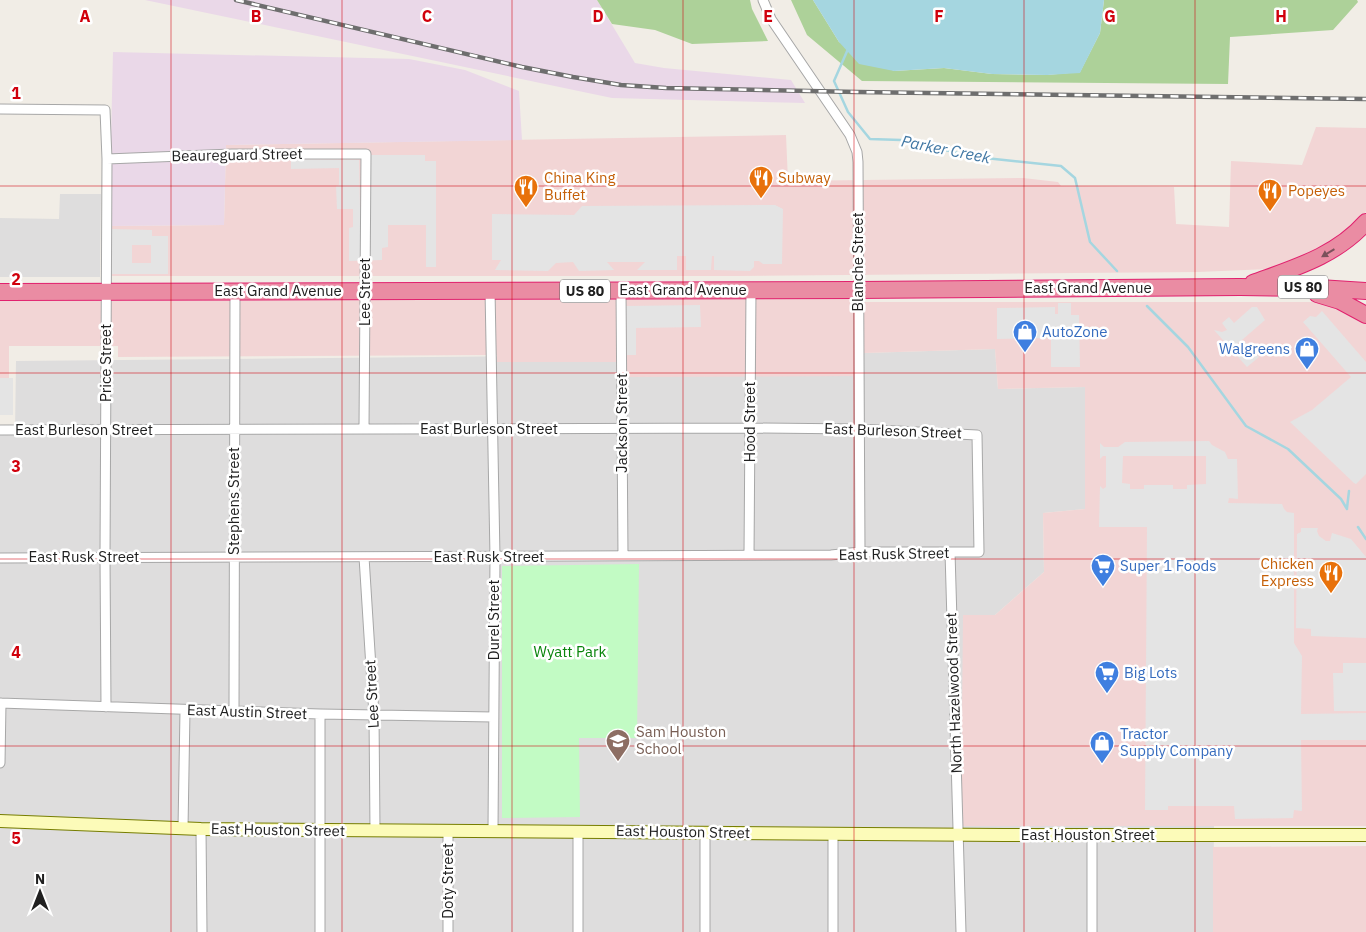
<svg xmlns="http://www.w3.org/2000/svg" width="1366" height="932" viewBox="0 0 1366 932" font-family="'IBM Plex Sans',sans-serif">
<rect width="100%" height="100%" fill="#f1ede6"/>
<!-- residential -->
<path fill="#dedddd" d="M60,194H101L100,277H0V218L59,219Z
M995,349L998,389L1086,387L1085,509L1043,513L1044,572L995,615L961,826H1214L1213,932H0V434L15,433L16,361L864,353Z"/>
<!-- commercial -->
<path fill="#f2d5d5" d="M1316,127L1366,128V211L1356,225L1315,253L1269,269L1198,272L736,276H109V226L224,225L226,145L786,135L788,181L1023,178L1058,182L1061,186L1174,187L1176,224L1229,227L1231,161L1302,165Z
M860,294V376L624,377L623,362H497V355L118,357V346H9V415H0V299Z
M864,302H1321L1349,309L1366,322V826H961L963,615H995L1044,572L1043,513L1085,509V387L998,389L995,349L864,353Z
M1366,846V932H1213V847Z"/>
<!-- industrial -->
<path fill="#ead8e8" d="M145,0H597L635,63L664,68L791,80L805,103L612,98Z
M113,52L409,59L465,70L519,91L522,140L226,145L224,225L109,226Z"/>
<!-- forest -->
<path fill="#add199" d="M597,0H750L752,9L768,41L692,44L655,30L612,24Z
M791,0H813L839,42L894,71L944,68L992,74L1047,75L1080,72L1100,33L1104,0H1357L1358,2L1333,30L1230,37L1228,84L862,81L807,35Z"/>
<!-- park -->
<path fill="#c2fbc4" d="M639,564L637,738H579L580,817L502,818V566Z"/>
<!-- parking -->
<path fill="#e4e4e4" fill-rule="evenodd" d="M369,155H425V161H436V267H426V225H388V247L382,248V260L349,261V228L353,227V209H337L336,186L339,185V168L291,169V159L359,160L360,208H368Z
M775,205L783,209L782,264H763L759,261H754V267L750,271L714,270V256H712L711,270H686V256H677V270H637L645,262H607L614,270L579,271L573,262L556,263L548,271L495,270L501,260H492V214L574,215L582,206Z
M112,229L152,230V236H168V274H111ZM132,245H151V263H132Z
M1058,303H1071V315H1079L1080,367H1051V338L997,339V308L1055,307V314H1058Z
M700,305L701,327L636,328V355H627L626,306Z
M1252,307H1257L1265,320L1235,346L1237,348L1244,341L1259,357L1247,367L1214,330L1222,332L1227,330L1222,323L1229,317L1234,323Z
M1322,311L1366,362V474L1356,484L1354,483L1290,422L1312,410L1351,377L1303,322L1310,316L1316,317Z
M0,378H13V415H0Z
M1209,441L1212,445L1225,452L1228,459H1237L1238,499L1229,498L1228,503L1282,504L1284,509L1287,512L1294,513V643L1302,656L1301,714L1366,713V740H1301L1302,811L1294,810L1293,818L1235,819L1234,806H1168V810H1145L1147,527H1099L1100,486L1103,489L1106,487V456H1103L1100,459V443L1104,447H1118L1125,442ZM1123,456H1206V484L1187,485V489H1173V485H1144V489H1130V484L1122,483Z
M1301,528H1318L1317,531L1319,536L1326,541H1330L1332,533L1351,539L1366,557V638L1311,636V629L1296,628L1297,534L1301,532Z
M1343,663H1366V711H1334L1333,673H1343Z"/>
<!-- water -->
<path fill="#a5d6e0" d="M813,0H1104L1100,33L1080,73L1047,75L992,74L944,68L894,71L859,64L839,42Z"/>
<g fill="none" stroke-linecap="round" stroke-linejoin="round">
<!-- stream -->
<path stroke="#a5d6e0" stroke-width="2.5" d="M848,49L834,81L848,112L870,139L901,140L976,157L1061,166L1075,178L1090,242L1117,271
M1147,306L1188,347L1246,426L1288,449L1341,499L1347,509
M1347,508L1349,491
M1358,527L1366,539"/>
<defs>
<path id="street" d="M763,0L771,19L850,135L857,152L858,162L860,552
M0,109L105,110L107,159L105,557L106,707
M107,159L232,154H366L364,429
M490,290L495,557L493,830
M621,291L623,556
M0,430L750,428L858,429L977,435L979,552H860L831,555L0,558
M950,552L961,932
M749,555L751,290
M364,557L374,715L375,831
M0,703L320,714L493,717
M234,711L235,291
M0,763L1,703
M183,829L185,710
M201,829L202,932
M833,834V932
M320,932V714
M448,932V831
M578,932V831
M705,932V833
M1092,932V835"/>
<path id="secondary" d="M0,821L201,829L1003,835H1366"/>
<path id="highway" d="M1253,283C1294,268 1336,256 1366,222
M0,292L858,290L1240,287L1319,288L1366,291
M1317,294L1340,301L1366,315"/>
</defs>
<!-- street casing -->
<use href="#street" stroke="#a7a7a7" stroke-width="11"/>
<!-- secondary casing -->
<use href="#secondary" stroke="#767d01" stroke-width="14"/>
<!-- highway casing -->
<use href="#highway" stroke="#e1216e" stroke-width="18"/>
<!-- street -->
<use href="#street" stroke="#fff" stroke-width="9"/>
<!-- secondary -->
<use href="#secondary" stroke="#fcfbb9" stroke-width="12"/>
<!-- highway -->
<use href="#highway" stroke="#ea8ca3" stroke-width="16"/>
<defs>
<path id="rail" d="M236,0L522,67L573,77L621,85L666,88L857,92L1366,99"/>
</defs>
<!-- rail casing -->
<use href="#rail" stroke="#6e6e6e" stroke-width="4.5"/>
<!-- rail -->
<use href="#rail" stroke="#fff" stroke-width="2.5" stroke-dasharray="8" stroke-linecap="butt"/>
</g>
<!-- one-way arrows -->
<defs><path id="oneway-solid" d="M-6-.8H1V-3.2L6.5 0L1 3.2V.8H-6Z" transform="scale(1.25)"/></defs>
<use fill="#7b515b" href="#oneway-solid" transform="translate(1328 253) rotate(149)"/>
<!-- grid -->
<path fill="none" stroke="#d0000c" stroke-width="1" stroke-opacity="0.55" d="M171,0V932M342,0V932M512,0V932M683,0V932M854,0V932M1024,0V932M1195,0V932M0,186H1366M0,373H1366M0,559H1366M0,746H1366"/>
<!-- icons -->
<defs>
<symbol id="restaurant-pin" viewBox="-11 -11 22 30"><path d="M0 17L-7.5 6A9.5 9.5 0 1 1 7.5 6Z" fill="#e8710a" stroke="#fff"/><path d="M-5-6h1v4h1v-4h1v4h1v-4h1v5L-1.5 .5V6h-2V.5L-5-1ZM5-6V6H3V1.5H1.5Q1.5-4 5-6Z" fill="#fff"/></symbol>
<symbol id="shop-pin" viewBox="-11 -11 22 30"><path d="M0 17L-7.5 6A9.5 9.5 0 1 1 7.5 6Z" fill="#3f7fe0" stroke="#fff"/><path d="M-5-2.5h2.3a2.7 3.5 0 0 1 5.4 0H5L5.5 6h-11ZM-1.5-2.5h3a1.5 2.3 0 0 0-3 0Z" fill="#fff"/></symbol>
<symbol id="supermarket-pin" viewBox="-11 -11 22 30"><path d="M0 17L-7.5 6A9.5 9.5 0 1 1 7.5 6Z" fill="#3f7fe0" stroke="#fff"/><path d="M-6-5.5h2.5l.6 2H6L4.5 2H-2.5L-4.4-4H-6ZM-1.5 3.2a1.3 1.3 0 1 0 .1 0ZM3 3.2a1.3 1.3 0 1 0 .1 0Z" fill="#fff"/></symbol>
<symbol id="school-pin" viewBox="-11 -11 22 30"><path d="M0 17L-7.5 6A9.5 9.5 0 1 1 7.5 6Z" fill="#8d6e63" stroke="#fff"/><path d="M0-5L7-2L0 1L-7-2ZM-4 1L0 2.5L4 1V4Q0 6-4 4Z" fill="#fff"/></symbol>
</defs>
<g fill-rule="evenodd">
<use href="#restaurant-pin" x="747" y="164" width="28" height="38"/>
<use href="#restaurant-pin" x="512" y="173" width="28" height="38"/>
<use href="#restaurant-pin" x="1256" y="177" width="28" height="38"/>
<use href="#shop-pin" x="1011" y="318" width="28" height="38"/>
<use href="#shop-pin" x="1293" y="335" width="28" height="38"/>
<use href="#supermarket-pin" x="1089" y="552" width="28" height="38"/>
<use href="#restaurant-pin" x="1317" y="559" width="28" height="38"/>
<use href="#supermarket-pin" x="1093" y="659" width="28" height="38"/>
<use href="#school-pin" x="604" y="727" width="28" height="38"/>
<use href="#shop-pin" x="1088" y="729" width="28" height="38"/>
</g>
<g text-anchor="middle" stroke-width="5" stroke-linejoin="round" paint-order="stroke">
<!-- shield labels -->
<g fill="#fff" stroke="#636363" stroke-width="1">
<rect x="1278" y="275.5" width="50" height="23" rx="4"/>
<rect x="560" y="279.5" width="50" height="23" rx="4"/>
</g>
<g font-size="14" font-weight="bold" fill="#202020">
<text x="1303" y="292">US 80</text>
<text x="585" y="296">US 80</text>
</g>
<!-- street labels -->
<g font-size="15" fill="#202020" stroke="#fff">
<text transform="translate(237 155) rotate(-1)" y="5">Beaureguard Street</text>
<text transform="translate(858 262) rotate(-90)" y="5">Blanche Street</text>
<text x="1088" y="293">East Grand Avenue</text>
<text x="683" y="295">East Grand Avenue</text>
<text x="278" y="296">East Grand Avenue</text>
<text transform="translate(365 292) rotate(-90)" y="5">Lee Street</text>
<text transform="translate(106 363) rotate(-90)" y="5">Price Street</text>
<text transform="translate(750 422) rotate(-90)" y="5">Hood Street</text>
<text transform="translate(622 423) rotate(-90)" y="5">Jackson Street</text>
<text x="489" y="434">East Burleson Street</text>
<text x="84" y="435">East Burleson Street</text>
<text transform="translate(893 431) rotate(2)" y="5">East Burleson Street</text>
<text transform="translate(234 501) rotate(-90)" y="5">Stephens Street</text>
<text transform="translate(894 554) rotate(-1)" y="5">East Rusk Street</text>
<text x="84" y="562">East Rusk Street</text>
<text x="489" y="562">East Rusk Street</text>
<text transform="translate(494 620) rotate(-90)" y="5">Durel Street</text>
<text transform="translate(954 693) rotate(-92)" y="5">North Hazelwood Street</text>
<text transform="translate(372 694) rotate(-93)" y="5">Lee Street</text>
<text transform="translate(247 712) rotate(2)" y="5">East Austin Street</text>
<text transform="translate(278 830) rotate(1)" y="5">East Houston Street</text>
<text transform="translate(683 832) rotate(1)" y="5">East Houston Street</text>
<text x="1088" y="840">East Houston Street</text>
<text transform="translate(448 881) rotate(-90)" y="5">Doty Street</text>
</g>
<!-- food labels -->
<g font-size="15" fill="#c56008" stroke="#fff" text-anchor="start">
<text x="544" y="183">China King<tspan x="544" dy="17">Buffet</tspan></text>
<text x="778" y="183">Subway</text>
<text x="1288" y="196">Popeyes</text>
<text x="1314" y="569" text-anchor="end">Chicken<tspan x="1314" dy="17">Express</tspan></text>
</g>
<!-- shop labels -->
<g font-size="15" fill="#366cbe" stroke="#fff" text-anchor="start">
<text x="1042" y="337">AutoZone</text>
<text x="1290" y="354" text-anchor="end">Walgreens</text>
<text x="1120" y="571">Super 1 Foods</text>
<text x="1124" y="678">Big Lots</text>
<text x="1120" y="739">Tractor<tspan x="1120" dy="17">Supply Company</tspan></text>
</g>
<!-- park labels -->
<g font-size="15" fill="#08840b" stroke="#fff">
<text x="570" y="657">Wyatt Park</text>
</g>
<!-- education labels -->
<g font-size="15" fill="#785e54" stroke="#fff" text-anchor="start">
<text x="636" y="737">Sam Houston<tspan x="636" dy="17">School</tspan></text>
</g>
<!-- water labels -->
<g font-size="16" font-style="italic" fill="#4278a4" stroke="#fff">
<text transform="translate(946 149) rotate(11)" y="6">Parker Creek</text>
</g>
</g>
<g font-size="16" text-anchor="middle" font-weight="bold" fill="#d0000c" stroke="#fff" stroke-width="5" stroke-linejoin="round" paint-order="stroke">
<text x="85" y="22">A</text>
<text x="256" y="22">B</text>
<text x="427" y="22">C</text>
<text x="598" y="22">D</text>
<text x="768" y="22">E</text>
<text x="939" y="22">F</text>
<text x="1110" y="22">G</text>
<text x="1281" y="22">H</text>
<text x="16" y="99">1</text>
<text x="16" y="285">2</text>
<text x="16" y="472">3</text>
<text x="16" y="658">4</text>
<text x="16" y="844">5</text>
</g>
<!-- north arrow -->
<g transform="translate(40 892)" stroke="#ffffff" stroke-width="4" paint-order="stroke">
<path d="M0-4L9 19L0 12L-9 19Z" fill="#202020"/>
<text y="-8" font-size="14" font-weight="bold" text-anchor="middle" fill="#202020">N</text>
</g>
</svg>
